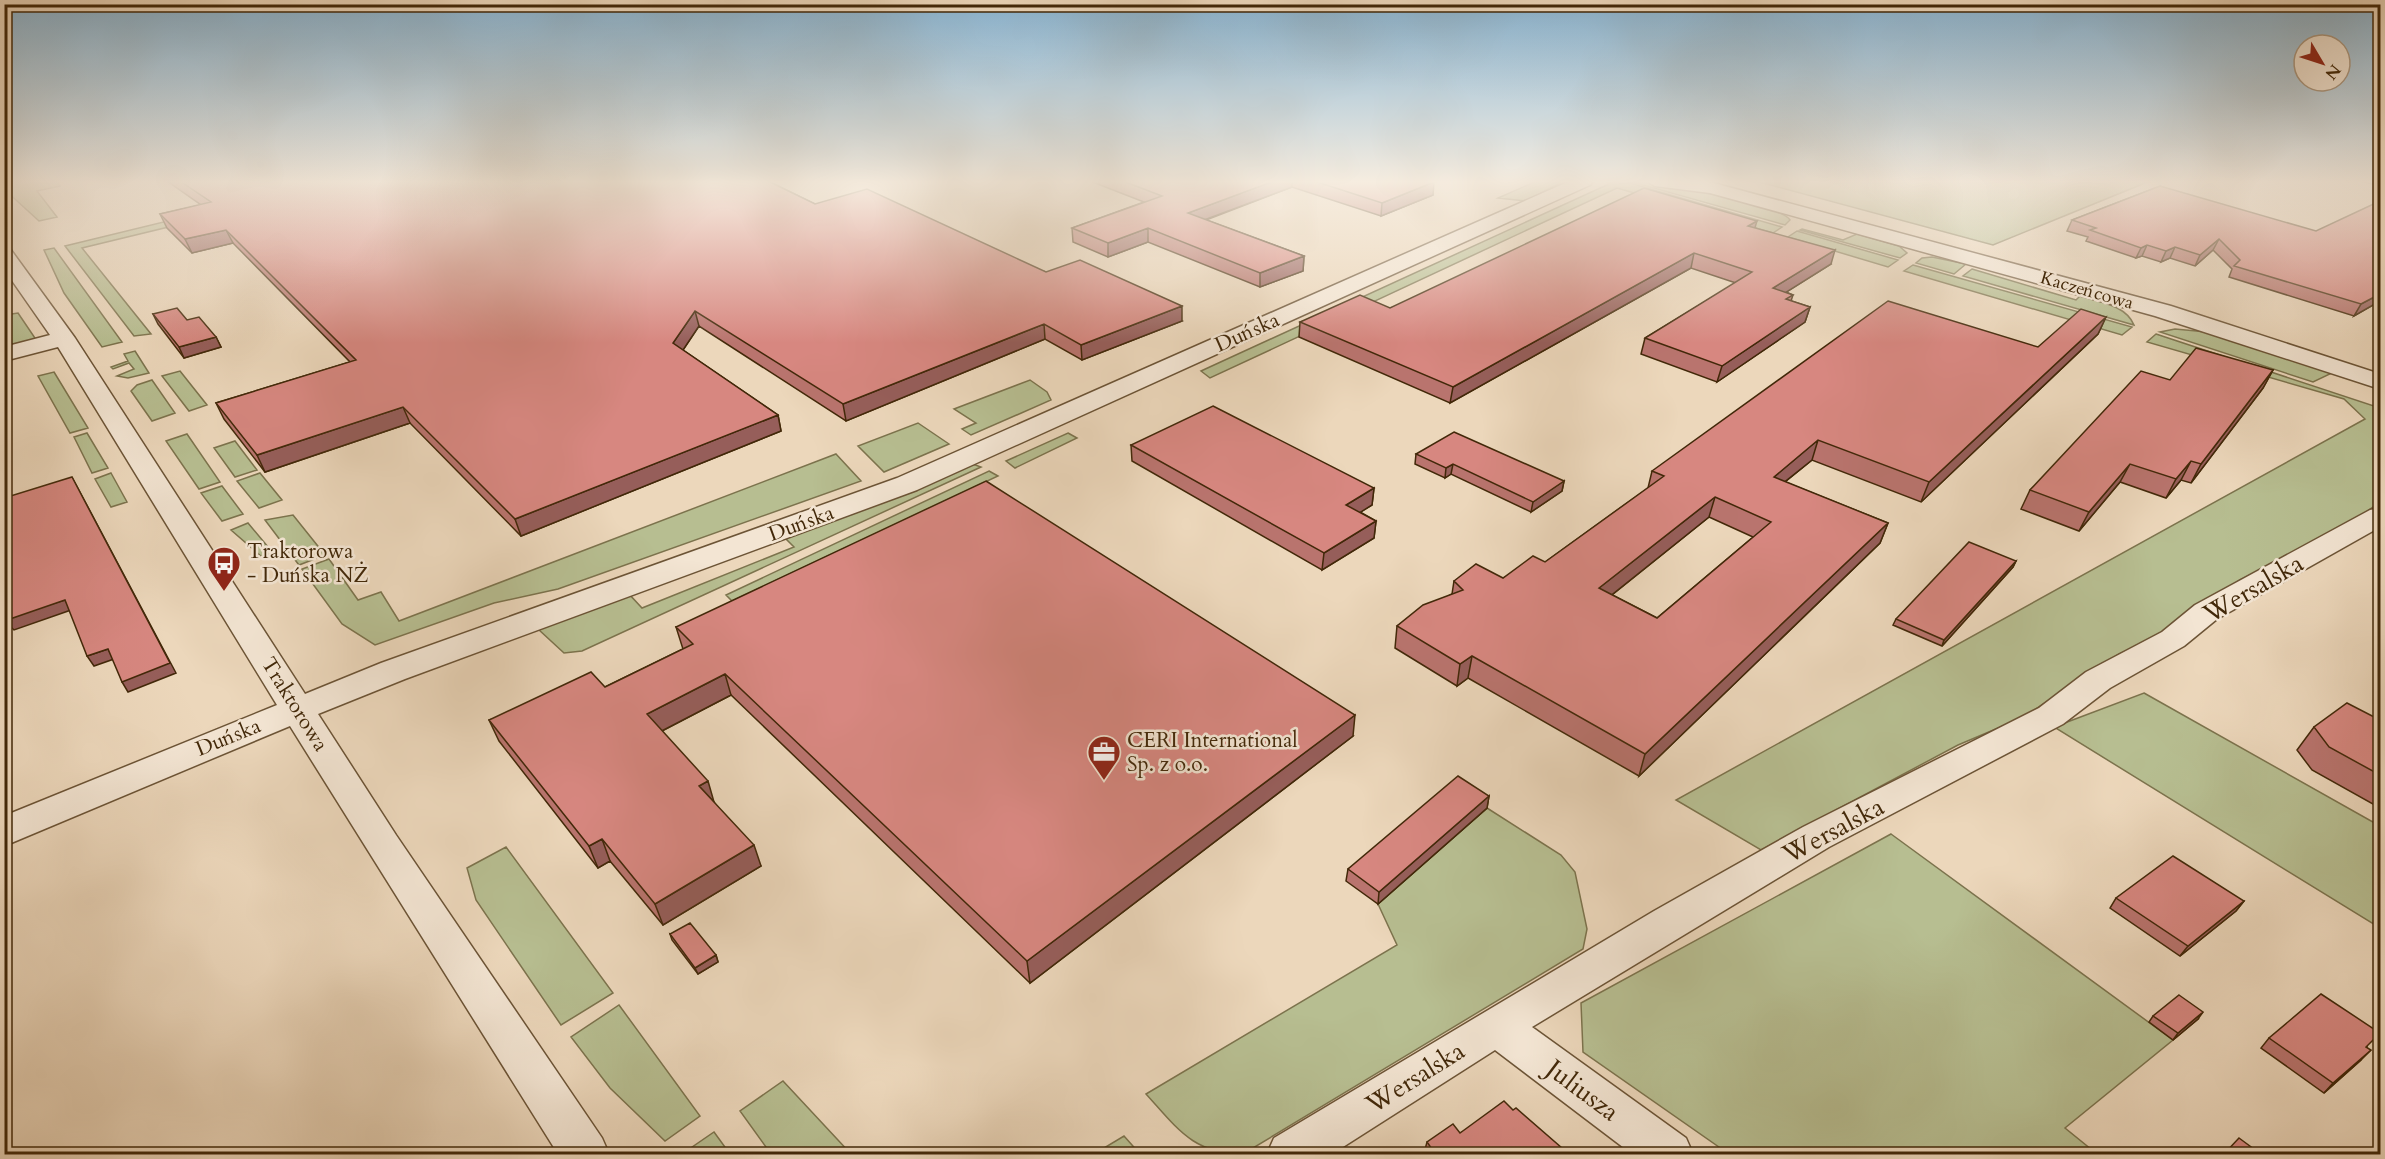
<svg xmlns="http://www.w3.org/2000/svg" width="2385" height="1159" viewBox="0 0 2385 1159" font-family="Cardo,serif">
<rect width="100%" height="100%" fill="#ecd7bb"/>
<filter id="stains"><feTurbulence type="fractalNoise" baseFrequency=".00333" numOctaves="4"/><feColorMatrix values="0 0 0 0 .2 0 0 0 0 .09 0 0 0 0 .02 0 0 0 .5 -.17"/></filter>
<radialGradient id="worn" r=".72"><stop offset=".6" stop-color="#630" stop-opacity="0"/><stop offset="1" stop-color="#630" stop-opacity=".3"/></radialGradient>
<!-- green -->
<path fill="#b7be91" stroke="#7c734d" stroke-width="1.5" d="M5,181H63L57,182L60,186L37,191L57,217L39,221L5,190Z
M1537,181H1564L1526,201L1498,198Z
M1629,181C1652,181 1781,205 1790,220L1785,225Z
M1756,181H2150L1993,245Z
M1611,183H1630L1782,227L1773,233L1617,188L1210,378L1201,371Z
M184,217L189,222L82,248L151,334L134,336L65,246Z
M1802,229L1843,240L1857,234L1899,246L1907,253L1900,258L1800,230Z
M1797,231L1898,260L1888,267L1788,237Z
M54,248L122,342L102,347L64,293L44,250Z
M1932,257L1966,264L1954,274L1916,263L1922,258Z
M1913,265L2132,327L2122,335L1904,271Z
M1972,269L2076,300L2080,296C2099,302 2126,305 2134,325L1963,276Z
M18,313L37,341L20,346L5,342V315Z
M2175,329L2207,332L2332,373L2313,382L2160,332Z
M2156,334L2380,408V490L2377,504L2346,527L2240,580L2157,637L2119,654L2022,718L1958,745L1761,850L1676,800L2365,419L2344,399L2147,342Z
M135,351L149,373L128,378L117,376L134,369L129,363L113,369L111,367L128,361L124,354Z
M180,371L207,405L189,411L162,376Z
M54,372L88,428L70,433L38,376Z
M152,380L175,413L152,421L131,391L137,385Z
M1030,380L1047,392L1051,400L971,435L962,429L976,423L954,409Z
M918,423L949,444L884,472L858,446Z
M87,433L108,468L92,473L74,437Z
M1068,433L1077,438L1015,468L1006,461Z
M187,434L220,482L199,489L166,441Z
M235,441L257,470L235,477L214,448Z
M836,454L861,481L558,589L494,603L375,645L342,624L302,569L329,559L358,600L381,592L399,621Z
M970,463L981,467L582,651L564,653L538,629L628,593L642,608L794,547L784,537Z
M989,471L998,476L732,601L726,595Z
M111,473L127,502L111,507L95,479Z
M260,473L282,500L259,508L237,481Z
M222,486L243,514L222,521L201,493Z
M293,515L325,555L299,565L265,520Z
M248,523L273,553L262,557L231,530Z
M2144,693L2380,826V928L2054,727Z
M1487,808L1561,855L1575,872L1587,929L1583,949L1243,1154C1193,1154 1177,1128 1146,1094L1397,945L1378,904Z
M1891,834L2173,1040L2065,1128L2097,1154H1729L1583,1052L1581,1003Z
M506,847L613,993L561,1025L476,900L467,868Z
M619,1005L700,1116L665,1141L610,1088L571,1037Z
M783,1081L851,1154H771L740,1111Z
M714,1132L730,1154H682Z
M1124,1136L1140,1154H1094Z"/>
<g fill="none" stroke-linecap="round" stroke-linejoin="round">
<defs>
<path id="minor" d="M1570,181H1593L1590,185L917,490L405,679L318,714L396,835L602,1138L609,1154H558L290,726L4,846V816L277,705L58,347L4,361V347L50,335L4,269V248L11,250L75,338L305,694L381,663L897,478Z
M1646,181H1706L2171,306L2380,374V389L2155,316L1710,193L1655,186Z
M2380,508V527L2217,619L2184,646L2110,688L2063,724L1829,847L1532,1027L1686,1138L1693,1154H1632L1495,1050L1332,1154H1267L1274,1138L1654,911L1803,827L2039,708L2086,672L2162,632L2195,605L2370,510Z"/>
</defs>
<!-- minor casing -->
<use href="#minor" stroke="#6c5436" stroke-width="3"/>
<!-- minor -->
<use href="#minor" fill="#f3e5d3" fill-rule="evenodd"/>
</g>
<!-- wall -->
<path fill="#b9746e" stroke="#422809" stroke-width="1.5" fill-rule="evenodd" d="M167,181H768L815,204L1046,272L1182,321L1082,360L1045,339L846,421L699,326L683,350L778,415L781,431L521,536L410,423L265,472L224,419L216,403L350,362L233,243L192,253L167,228L160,214L201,205Z
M1090,181H1431L1433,195L1381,216L1292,187L1206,220L1304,256L1303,271L1260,287L1148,242L1108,257L1073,242L1072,228L1144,202Z
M2361,181H2380V186Z
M2160,186L2380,301L2354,316L2229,277L2232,269L2213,250L2195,266L2170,258L2161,262L2142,256L2136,258L2086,241L2088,237L2067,231L2072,220Z
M1755,228L1831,264L1786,292L1793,295L1791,301L1810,307L1805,322L1717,382L1641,354L1645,338L1736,283L1691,268L1450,403L1299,337L1300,322L1390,308Z
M153,314L187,320L216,337L221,347L184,358L158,324Z
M2106,317L2098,334L1921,502L1812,460L1785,482L1888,523L1880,543L1639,776L1468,678L1457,686L1395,648L1397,626L1452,594L1454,581L1503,578L1545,562L1648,488L1652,471L2038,347ZM1709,517L1753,537L1657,618L1612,595Z
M2273,370L2263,388L2191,483L2181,480L2166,498L2120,482L2079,531L2021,509L2030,490L2170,380Z
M1131,445L1374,488L1372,505L1360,512L1376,521L1374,538L1322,570L1132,461Z
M1416,454L1564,481L1562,491L1531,512L1451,474L1445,478L1415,464Z
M2016,561L2013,567L1942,646L1893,625L1896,619Z
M676,627L1353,736L1030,983L731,695L662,731L761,866L663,925L610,861L598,868L499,741L489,720L605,687L683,649Z
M2380,720V808L2312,770L2297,750L2314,727Z
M1489,796L1487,808L1378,904L1346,881L1348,869Z
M2116,898L2244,901L2236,911L2180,956L2110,908Z
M670,934L716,955L718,962L698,974L672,940Z
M2153,1016L2198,1019L2173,1040L2149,1022Z
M2269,1038L2367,1047L2361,1060L2324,1093L2261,1048Z
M1513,1110L1570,1155H1426L1424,1153L1427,1142L1460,1133Z"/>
<!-- shaded-wall -->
<path fill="#965e5a" stroke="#422809" stroke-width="1.5" d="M1274,181H1292V187L1188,226V213Z
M1434,182L1433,195L1381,216L1382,203Z
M1757,221L1753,234L1748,226Z
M1148,228V242L1108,257V243Z
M226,230L233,243L192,253L185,239Z
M2219,239L2213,250L2195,266L2200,255Z
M2147,245L2142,256L2136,258L2141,248Z
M2175,247L2170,258L2161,262L2166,251Z
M1835,250L1831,264L1769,303L1773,288Z
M1694,253L1691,268L1450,403L1453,387Z
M1304,256L1303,271L1260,287V273Z
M2380,294V301L2354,316L2361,304Z
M1182,306V321L1082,360L1081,345Z
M1810,307L1805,322L1717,382L1722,366Z
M695,311L699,326L677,359L673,343Z
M2106,317L2098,334L1921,502L1929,482Z
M1044,324L1045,339L846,421L843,404Z
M216,337L221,347L184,358L179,347Z
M2273,370L2263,388L2191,483L2201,464Z
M403,407L410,423L265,472L257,455Z
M778,415L781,431L521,536L515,519Z
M1818,440L1812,460L1767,496L1774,477Z
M2191,461L2181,480L2166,498L2176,479Z
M1453,464L1451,474L1445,478L1446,468Z
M2130,464L2120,482L2079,531L2089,512Z
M72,477L176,673L128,692L122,682Z
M1564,481L1562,491L1531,512L1533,502Z
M1374,488L1372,505L1345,522L1346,505Z
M1715,497L1709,517L1594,609L1599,588Z
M1376,521L1374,538L1322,570L1324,553Z
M1888,523L1880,543L1639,776L1645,754Z
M2016,561L2013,567L1942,646L1944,640Z
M65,600L71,610L14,630L12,628L4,631V618Z
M108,649L114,659L94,666L87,656Z
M1472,656L1468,678L1457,686L1460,664Z
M725,674L731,695L654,735L647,714Z
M1355,715L1353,736L1030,983L1027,961Z
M708,781L714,802L699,786Z
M1489,796L1487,808L1378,904L1379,892Z
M602,839L610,861L598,868L589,846Z
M754,845L761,866L663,925L655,904Z
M2244,901L2236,911L2180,956L2188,946Z
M716,955L718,962L698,974L695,968Z
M2203,1012L2198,1019L2173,1040L2178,1033Z
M2371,1050L2361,1060L2324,1093L2333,1083Z"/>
<!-- building -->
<path fill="#d78780" stroke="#422809" stroke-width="1.5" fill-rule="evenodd" d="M180,181H768L815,204L867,189L1046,272L1080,260L1182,306L1081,345L1044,324L843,404L695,311L673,343L778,415L515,519L403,407L257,455L216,403L356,360L226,230L185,239L160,214L211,202Z
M1123,181H1274L1188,213L1304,256L1260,273L1148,228L1108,243L1072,228L1162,196Z
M1314,181H1431L1434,182L1382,203Z
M2160,186L2316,231L2380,201V294L2361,304L2234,266L2240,260L2219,239L2200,255L2175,247L2166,251L2147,245L2141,248L2090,230L2096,228L2072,220Z
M1644,188L1757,221L1748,226L1835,250L1773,288L1793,295L1786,299L1810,307L1722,366L1645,338L1752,272L1694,253L1453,387L1300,322L1360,295L1390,308Z
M1888,301L2038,347L2081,309L2106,317L1929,482L1818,440L1774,477L1888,523L1645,754L1472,656L1460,664L1397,626L1423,605L1463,590L1454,581L1476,564L1503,578L1533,556L1545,562L1664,476L1652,471ZM1715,497L1771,522L1657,618L1599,588Z
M177,308L187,320L199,317L216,337L179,347L153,314Z
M2196,348L2273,370L2201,464L2191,461L2176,479L2130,464L2089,512L2030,490L2141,371L2170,380Z
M1213,406L1374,488L1346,505L1376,521L1324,553L1131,445Z
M1454,432L1564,481L1533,502L1453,464L1446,468L1416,454Z
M72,477L170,663L122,682L108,649L87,656L65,600L7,620L6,618H4V498Z
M986,481L1355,715L1027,961L725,674L647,714L708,781L699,786L754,845L655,904L602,839L589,846L489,720L591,672L605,687L693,644L676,627Z
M1969,542L2016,561L1944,640L1896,619Z
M2347,703L2380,720V775L2329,747L2314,727Z
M1458,776L1489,796L1379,892L1348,869Z
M2173,856L2244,901L2188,946L2116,898Z
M690,923L716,955L695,968L670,934Z
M2321,994L2380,1033L2366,1047L2371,1050L2333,1083L2269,1038Z
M2179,995L2203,1012L2178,1033L2153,1016Z
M1504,1101L1513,1110L1516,1108L1570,1155H1436L1427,1142L1453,1124L1460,1133Z
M2239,1138L2262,1155H2223Z"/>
<!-- sky -->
<linearGradient id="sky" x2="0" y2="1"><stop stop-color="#89b6d5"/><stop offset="0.53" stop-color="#f6ede0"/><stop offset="1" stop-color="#f6ede0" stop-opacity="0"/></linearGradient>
<rect width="2385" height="343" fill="url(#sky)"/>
<!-- icons -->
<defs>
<symbol id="bus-pin" viewBox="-11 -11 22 30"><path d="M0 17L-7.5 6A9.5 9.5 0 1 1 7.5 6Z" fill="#8f2418" stroke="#f3e5d3"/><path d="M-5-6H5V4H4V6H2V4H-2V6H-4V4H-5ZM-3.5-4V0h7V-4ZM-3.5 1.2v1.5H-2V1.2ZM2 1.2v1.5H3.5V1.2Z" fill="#fff"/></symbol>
<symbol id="office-pin" viewBox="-11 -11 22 30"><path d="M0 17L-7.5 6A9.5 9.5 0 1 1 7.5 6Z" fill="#8f2418" stroke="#f3e5d3"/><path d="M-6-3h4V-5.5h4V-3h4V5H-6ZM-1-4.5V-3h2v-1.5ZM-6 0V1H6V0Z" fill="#fff"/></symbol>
</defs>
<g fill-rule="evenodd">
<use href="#bus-pin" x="205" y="544" width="38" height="52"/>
<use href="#office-pin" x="1085" y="733" width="38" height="52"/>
</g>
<g text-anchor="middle" stroke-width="5" stroke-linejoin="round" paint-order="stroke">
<!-- far-street labels -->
<g font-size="18" fill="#422809" stroke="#f3e5d3">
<text transform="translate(2087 290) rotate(16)" y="6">Kaczeńcowa</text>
</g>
<!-- street labels -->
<g font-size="21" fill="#422809" stroke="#f3e5d3">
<text transform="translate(1247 332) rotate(-24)" y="7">Duńska</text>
<text transform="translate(801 523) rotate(-20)" y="7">Duńska</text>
<text transform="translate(295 704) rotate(58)" y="7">Traktorowa</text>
<text transform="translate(228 737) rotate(-22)" y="7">Duńska</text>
</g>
<!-- poi labels -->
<g font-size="21" fill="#422809" stroke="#f3e5d3" text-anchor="start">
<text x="247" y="558">Traktorowa<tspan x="247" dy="24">- Duńska NŻ</tspan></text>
<text x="1127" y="747">CERI International<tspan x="1127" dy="24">Sp. z o.o.</tspan></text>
</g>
<!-- near-street labels -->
<g font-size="26" fill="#422809" stroke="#f3e5d3">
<text transform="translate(2253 588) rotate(-30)" y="9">Wersalska</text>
<text transform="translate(1833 830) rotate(-28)" y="9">Wersalska</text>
<text transform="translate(1415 1077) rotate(-32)" y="9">Wersalska</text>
<text transform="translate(1583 1090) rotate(37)" y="9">Juliusza</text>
</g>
</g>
<!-- margin -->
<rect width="2385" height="1159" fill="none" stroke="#ecd7bb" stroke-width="24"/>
<rect x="6" y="6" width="2373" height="1147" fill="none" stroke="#422809" stroke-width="3"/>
<rect x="12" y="12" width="2361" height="1135" fill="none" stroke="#422809" stroke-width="1.5"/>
<!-- north arrow -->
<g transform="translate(2322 63) rotate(129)"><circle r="28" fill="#f3e5d3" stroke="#ac9982" stroke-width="1.5"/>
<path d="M0-4.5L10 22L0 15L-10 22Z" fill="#8f2418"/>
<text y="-9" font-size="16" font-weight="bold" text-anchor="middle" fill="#422809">N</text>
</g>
<rect width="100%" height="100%" filter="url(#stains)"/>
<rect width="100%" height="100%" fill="url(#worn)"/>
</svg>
